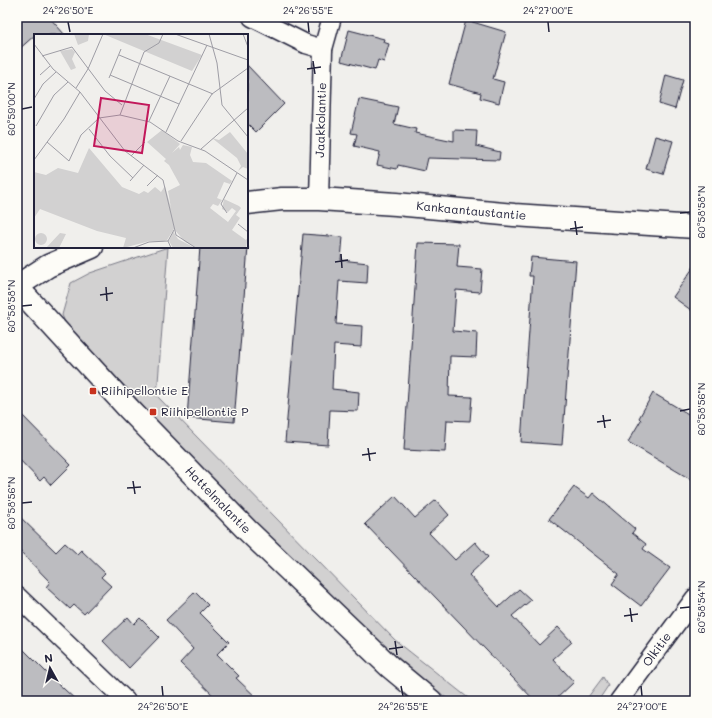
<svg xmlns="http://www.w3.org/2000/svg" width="712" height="718" viewBox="0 0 712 718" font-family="Mali,sans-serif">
<rect width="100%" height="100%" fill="#f0efec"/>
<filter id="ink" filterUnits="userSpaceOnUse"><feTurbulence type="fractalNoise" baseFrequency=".025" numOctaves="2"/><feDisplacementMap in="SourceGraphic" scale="8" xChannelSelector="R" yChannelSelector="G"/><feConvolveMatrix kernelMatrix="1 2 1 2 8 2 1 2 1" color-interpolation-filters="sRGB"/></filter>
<g filter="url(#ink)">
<!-- green -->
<path fill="#d2d1d1" stroke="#7a7a86" d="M168,247L157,396L395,640L472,701H450L360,626L195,462L65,322L62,315L71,283L90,273Z
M603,677L608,686L598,701H585Z"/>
<!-- building -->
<path fill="#bcbcc0" stroke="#22223b" d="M17,17H49L65,35H35L17,51Z
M466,20L506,32L493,79L504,82L499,103L480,98L481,93L449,84Z
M349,30L384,39L383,42L389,44L384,62L378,60L375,70L341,61Z
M247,65L284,104L256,132L247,123Z
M666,75L683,80L675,109L659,104Z
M359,99L398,107L394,124L416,129L415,133L454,141V130L477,131L476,146L500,152L499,160L428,158L425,171L398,165L397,169L377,165L380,152L354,146L357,134L351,133Z
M655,136L673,141L663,174L646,169Z
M303,234L343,237L341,260L368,263L367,283L339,281L336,324L362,326L361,347L334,345L332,389L359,392L358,411L330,410L328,445L285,442Z
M418,243L459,244L457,267L482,269L480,292L456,290L453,331L477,333L476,357L450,356L449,396L472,397L470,421L447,420L445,452L404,450Z
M200,247H248L234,422L187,418Z
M531,257L576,261L562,445L521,442L533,276H529Z
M695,265V313L673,297Z
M653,393L695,418V482L628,442L641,420L639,418Z
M17,410L71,465L51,485L44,477L40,481L17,457Z
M574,487L589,498L593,493L635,529L632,533L646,544L643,549L670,568L641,606L612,584L619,574L549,519Z
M395,496L415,518L436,500L449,515L429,533L455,560L475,542L488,557L469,575L499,607L519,589L531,600L512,616L539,645L558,627L572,642L553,659L574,682L554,701H535L365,524Z
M17,514L56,552L65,543L77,554L81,550L105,573L101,577L111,586L84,614L74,605L70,609L46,587L50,582L17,548Z
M195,592L208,605L200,613L229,642L217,654L239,676L236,678L260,701H219L180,663L193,649L166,620Z
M128,617L134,624L140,618L159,637L129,668L103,641Z
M17,643L51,677L77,701H17Z"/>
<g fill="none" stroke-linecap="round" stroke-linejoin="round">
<defs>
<g id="minor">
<path d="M252,17L306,44L323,49"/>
<path id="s1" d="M319,199L323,49L332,17"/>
<path d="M17,596L126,701"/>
<path id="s2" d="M619,701L695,598"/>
</g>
<g id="tertiary">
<path id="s3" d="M247,203L282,199H319L396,204L514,215L695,227"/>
<path d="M17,286L48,266L92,247"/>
<path id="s4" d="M17,287L129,409L247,530L390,667L431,701"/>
</g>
</defs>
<!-- minor casing -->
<use href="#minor" stroke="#22223b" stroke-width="21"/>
<!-- tertiary casing -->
<use href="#tertiary" stroke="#22223b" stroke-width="25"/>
<!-- minor -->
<use href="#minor" stroke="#fdfcf7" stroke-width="18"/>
<!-- tertiary -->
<use href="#tertiary" stroke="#fdfcf7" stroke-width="22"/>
</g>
</g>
<!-- ticks -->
<path fill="none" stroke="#22223b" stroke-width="1.5" d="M68,22L70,32M308,22L309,32M548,22L549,32M313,61L315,74M307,69L321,67M22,109L32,107M680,213L690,212M575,221L577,235M570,229L583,227M341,254L342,268M335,262L348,260M106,287L107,301M100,295L113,293M22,306L32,305M680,411L690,409M603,415L605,428M597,422L611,420M368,448L370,461M362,455L376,453M133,481L135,494M127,488L141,487M22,503L32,502M630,608L632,622M680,608L690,607M624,616L638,614M395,641L397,655M389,649L403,647M162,686L163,696M401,686L403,696M641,686L642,696"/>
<!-- markers -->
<g fill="#c8321e" stroke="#fdfcf7" stroke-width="1.5">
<rect x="89" y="387" width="8" height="8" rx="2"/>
<rect x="149" y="408" width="8" height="8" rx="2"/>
</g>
<g text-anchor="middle" stroke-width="3" stroke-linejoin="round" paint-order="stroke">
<!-- street labels -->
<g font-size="12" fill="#22223b" stroke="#fdfcf7">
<text dy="4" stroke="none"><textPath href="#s1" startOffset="79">Jaakkolantie</textPath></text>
<text dy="4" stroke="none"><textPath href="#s3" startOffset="225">Kankaantaustantie</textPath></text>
<text dy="4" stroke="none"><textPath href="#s4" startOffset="293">Hattelmalantie</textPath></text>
<text dy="4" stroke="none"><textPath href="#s2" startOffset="64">Olkitie</textPath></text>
</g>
<!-- poi labels -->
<g font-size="12" fill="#22223b" stroke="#fdfcf7" text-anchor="start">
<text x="101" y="395">Riihipellontie E</text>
<text x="161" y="416">Riihipellontie P</text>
</g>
</g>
<!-- overview -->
<g transform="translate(34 34)">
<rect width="214" height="214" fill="#f0efec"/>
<path d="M40,0H55L54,7L44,11ZM69,0H111L168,21L158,37ZM38,15L41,18L38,25L42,34L37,36L26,17ZM128,96L146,110L138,119L145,113L146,116L149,111L158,113L156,121L159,128L172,129L198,147L196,150L190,148L183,164L188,166L184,172L179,170L176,174L194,188L202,177L198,174L194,178L188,175L190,165L205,172L207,174L202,181L206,184L198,196L212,206L214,203L212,214H163L151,208L140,195L133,206L128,208L116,207L89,214L92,204L63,197L6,175L0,184V138L12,141L24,134L44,139L55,114L88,153L105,160L110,157L114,159L121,153L127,158L131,152L137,174L134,157L146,151L135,131L130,127L132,125L113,108ZM196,98L214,120V135L209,133L204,137L207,132L203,124L178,104L185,106ZM139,197L144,205L161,214H139L135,207ZM1 205a6 6 0 1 1 12 0a6 6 0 1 1-12 0ZM26,199L32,200L25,214H12Z" fill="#d2d1d1"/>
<path fill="none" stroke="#9e9da5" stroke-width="1" d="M141,0L214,26M175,0L183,29L188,71L214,103M209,0L214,13M0,10L19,35L46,58L30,85L0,126M85,21L179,60M8,22L38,13L71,57L88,71M6,41L16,32M76,41L145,70M75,44L87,15M42,54L54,35L69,0M46,58L91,117L129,146L142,201L162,214M0,65L9,50L22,38M86,81L110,18L125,9L129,0M115,87L136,42M2,92L20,61L34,48M55,95L76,122L99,144M132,98L173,11M147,107L178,60L214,34M13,108L35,127L47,101L65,84L86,81L116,88L144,107L171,117L214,146M167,115L214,74M97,122L111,108M96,147L110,131M113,152L124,141M193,179L187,170L203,139M204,190L214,198M99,214L115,208L134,207M137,214L134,207L140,196"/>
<path fill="#c2185b" fill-opacity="0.15" stroke="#c2185b" stroke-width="2" d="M67,64L115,71L108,119L60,112Z"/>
<rect width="214" height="214" fill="none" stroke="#22223b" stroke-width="2"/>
</g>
<!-- margin -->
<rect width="712" height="718" fill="none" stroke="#fdfcf7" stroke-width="44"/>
<!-- north arrow -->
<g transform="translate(50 668) rotate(352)" stroke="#fdfcf7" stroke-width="3" paint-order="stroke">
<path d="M0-3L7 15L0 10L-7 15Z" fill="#22223b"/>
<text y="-6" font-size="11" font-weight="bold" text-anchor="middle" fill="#22223b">N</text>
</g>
<rect x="22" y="22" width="668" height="674" fill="none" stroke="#22223b" stroke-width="1.5"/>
<g font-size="10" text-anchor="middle" fill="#22223b">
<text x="68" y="14">24°26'50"E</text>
<text x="308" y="14">24°26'55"E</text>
<text x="548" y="14">24°27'00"E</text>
<text transform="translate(11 109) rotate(-90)" y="4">60°59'00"N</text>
<text transform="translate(701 212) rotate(-90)" y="4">60°58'58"N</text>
<text transform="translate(11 306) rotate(-90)" y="4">60°58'58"N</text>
<text transform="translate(701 409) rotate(-90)" y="4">60°58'56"N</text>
<text transform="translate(11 503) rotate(-90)" y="4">60°58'56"N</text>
<text transform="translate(701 607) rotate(-90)" y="4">60°58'54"N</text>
<text x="163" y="710">24°26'50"E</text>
<text x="403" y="710">24°26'55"E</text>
<text x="642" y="710">24°27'00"E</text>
</g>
</svg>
